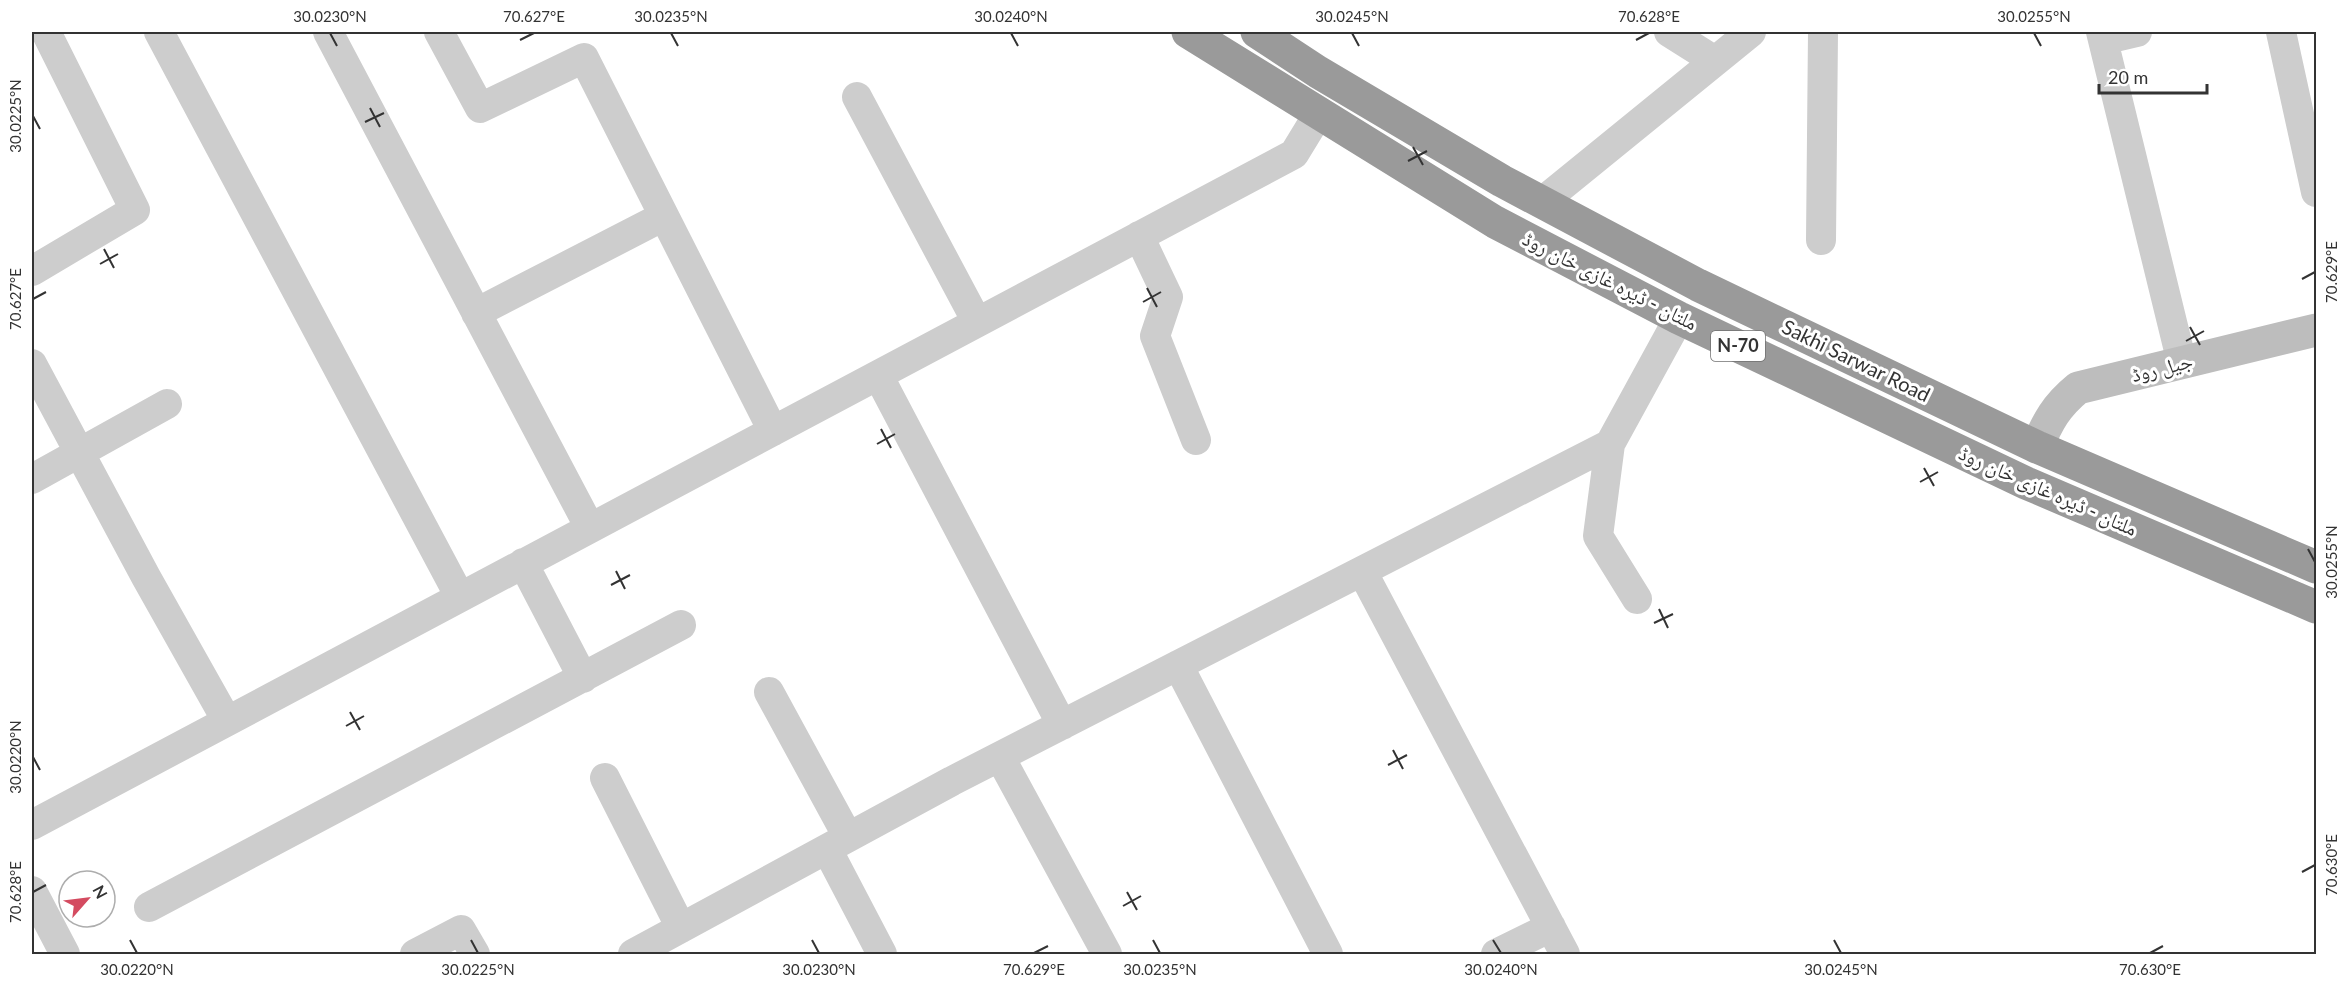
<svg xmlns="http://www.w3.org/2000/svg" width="2348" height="986" viewBox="0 0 2348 986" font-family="Lato,'Noto Naskh Arabic',sans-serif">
<rect width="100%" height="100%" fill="#fff"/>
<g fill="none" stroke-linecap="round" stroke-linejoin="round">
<!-- street -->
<path stroke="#cdcdcd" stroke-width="30" d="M159,32L460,597
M328,32L590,528
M439,32L480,108L584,58L773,431
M1669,32L1715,61
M2101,32L2182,363
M2281,32L2316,192
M2103,40L2137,32
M857,97L977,322
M1542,202L1751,32
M1139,236L1168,297L1155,336L1196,440
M1821,240L1823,32
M32,271L135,210L46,32
M476,313L664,216
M32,364L146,577L227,721
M878,375L1062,725
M32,479L167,404
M523,563L583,678
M1362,571L1565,954
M1637,599L1598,536L1610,444L1679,318
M1178,665L1328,954
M769,692L848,837
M1000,757L1107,954
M605,778L681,928
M32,825L1294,154L1319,113
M827,849L882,954
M32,891L65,954
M149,907L681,625
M415,954L461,930L475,954
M633,954L952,781L1610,444
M1496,954L1551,927"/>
<!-- secondary -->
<path stroke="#bdbdbd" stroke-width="33" d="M2037,447C2048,421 2056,406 2078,388L2316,330"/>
<!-- highway -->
<path stroke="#9a9a9a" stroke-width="33" d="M1188,32L1495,222L1679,318L2026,483L2316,607
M1257,32L1318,72L1502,181L1698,285L2037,447L2316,567"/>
</g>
<!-- ticks -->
<path fill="none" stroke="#333" stroke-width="2" d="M330,33L337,46M671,33L678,46M1011,33L1018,46M1352,33L1359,46M2034,33L2041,46M520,40L534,33M1636,40L1649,33M370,108L380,127M33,116L40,129M365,122L384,113M1413,147L1423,165M1408,161L1427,151M104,249L114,268M100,264L118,254M2302,279L2315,272M1147,288L1157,307M33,299L46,292M1143,302L1161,292M2190,327L2200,345M2186,341L2204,331M881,429L891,448M877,444L895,434M1924,468L1934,486M1920,482L1938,472M2308,549L2315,562M616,571L625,589M611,585L630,575M1659,609L1668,628M1654,623L1673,614M350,712L360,730M346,726L364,716M1393,750L1403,769M33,757L40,770M1388,765L1407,755M2302,872L2315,865M33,892L46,885M1127,892L1137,910M1123,906L1141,896M130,940L137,953M471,940L478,953M812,940L819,953M1153,940L1160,953M1493,940L1501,953M1834,940L1841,953M1034,953L1048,946M2150,953L2163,946"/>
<g text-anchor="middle" stroke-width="6" stroke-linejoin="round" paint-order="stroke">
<!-- shield labels -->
<rect fill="#fff" stroke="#707070" stroke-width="1.5" x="1711" y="331" width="54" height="30" rx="4.5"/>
<g font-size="18" font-weight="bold" fill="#333">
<text x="1738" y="352">N-70</text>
</g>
<!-- street labels -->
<g font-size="20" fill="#333" stroke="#fff">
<text transform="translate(1610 281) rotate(27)" y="7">ملتان - ڈیرہ غازی خان روڈ</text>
<text transform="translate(1856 361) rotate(26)" y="7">Sakhi Sarwar Road</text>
<text transform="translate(2162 368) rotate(-14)" y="7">جیل روڈ</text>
<text transform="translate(2048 491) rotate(24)" y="7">ملتان - ڈیرہ غازی خان روڈ</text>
</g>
</g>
<!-- border -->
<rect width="2348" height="986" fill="none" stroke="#ffffff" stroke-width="66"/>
<!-- north arrow -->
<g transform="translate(87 899) rotate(62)"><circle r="28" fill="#ffffff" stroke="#adadad" stroke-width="1.5"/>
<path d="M0-4.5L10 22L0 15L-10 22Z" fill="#d44b60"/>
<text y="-9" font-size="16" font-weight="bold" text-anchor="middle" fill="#333333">N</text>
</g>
<!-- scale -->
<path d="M2099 84v9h108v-9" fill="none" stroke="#333333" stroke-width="3"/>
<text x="2108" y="84" font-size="18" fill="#333333" stroke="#ffffff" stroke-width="4.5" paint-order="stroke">20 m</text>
<rect x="33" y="33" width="2282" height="920" fill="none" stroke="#333" stroke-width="2"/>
<g font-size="15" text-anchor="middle" fill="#333">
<text x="330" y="22">30.0230°N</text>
<text x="534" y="22">70.627°E</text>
<text x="671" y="22">30.0235°N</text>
<text x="1011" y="22">30.0240°N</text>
<text x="1352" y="22">30.0245°N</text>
<text x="1649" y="22">70.628°E</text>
<text x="2034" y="22">30.0255°N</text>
<text transform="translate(16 116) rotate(-90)" y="5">30.0225°N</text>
<text transform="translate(2332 272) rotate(-90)" y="5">70.629°E</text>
<text transform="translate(16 299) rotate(-90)" y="5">70.627°E</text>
<text transform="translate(2332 562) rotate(-90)" y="5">30.0255°N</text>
<text transform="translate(16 757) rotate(-90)" y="5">30.0220°N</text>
<text transform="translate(2332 865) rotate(-90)" y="5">70.630°E</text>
<text transform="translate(16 892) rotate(-90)" y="5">70.628°E</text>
<text x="137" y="975">30.0220°N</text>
<text x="478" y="975">30.0225°N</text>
<text x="819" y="975">30.0230°N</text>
<text x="1034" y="975">70.629°E</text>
<text x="1160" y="975">30.0235°N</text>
<text x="1501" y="975">30.0240°N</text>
<text x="1841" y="975">30.0245°N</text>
<text x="2150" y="975">70.630°E</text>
</g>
</svg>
